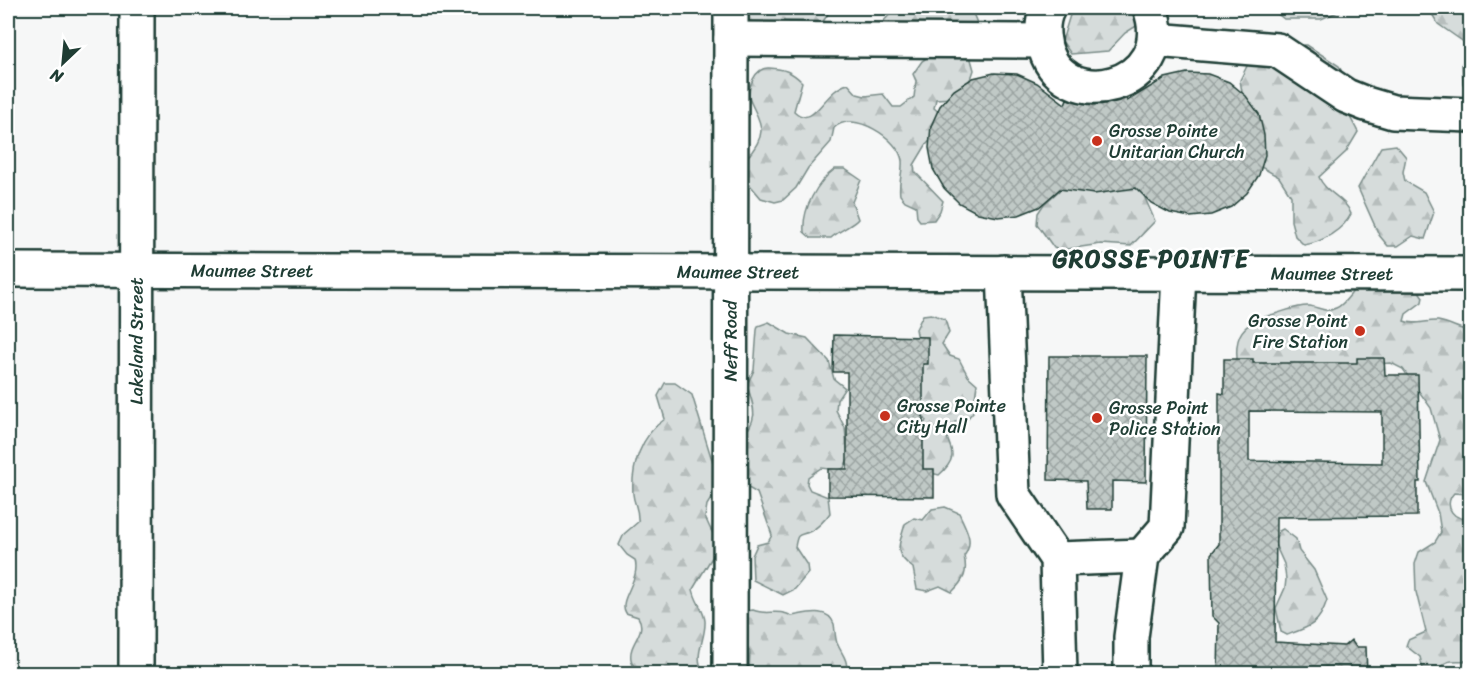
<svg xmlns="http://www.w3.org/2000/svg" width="1478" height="681" viewBox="0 0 1478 681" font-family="Sriracha,sans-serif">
<defs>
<pattern id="forest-firs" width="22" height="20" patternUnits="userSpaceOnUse" patternTransform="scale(1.5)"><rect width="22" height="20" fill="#d6dcdb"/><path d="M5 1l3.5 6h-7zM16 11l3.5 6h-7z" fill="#b7bebd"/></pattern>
<pattern id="building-cross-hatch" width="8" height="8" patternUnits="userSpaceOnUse" patternTransform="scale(1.5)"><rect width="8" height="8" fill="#c0c9c6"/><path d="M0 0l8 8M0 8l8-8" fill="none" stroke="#9ba4a2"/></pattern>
</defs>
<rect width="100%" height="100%" fill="#f6f7f7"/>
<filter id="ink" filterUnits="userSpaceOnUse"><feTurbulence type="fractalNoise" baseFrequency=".0167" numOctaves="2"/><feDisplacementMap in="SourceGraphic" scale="12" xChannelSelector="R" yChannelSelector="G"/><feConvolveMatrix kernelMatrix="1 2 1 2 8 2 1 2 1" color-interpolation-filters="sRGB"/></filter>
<g filter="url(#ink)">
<!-- forest -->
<path fill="url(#forest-firs)" stroke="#7a8c88" stroke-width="1.5" d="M741,8H832L822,23L765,38L735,12Z
M896,8H966L972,11L977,23L967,45L974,70L972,76L961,94L954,98L936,99L934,108L941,114L938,132L926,145L914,165L915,172L943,201L940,211L934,220L920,221L917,217L916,206L905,201L900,195C898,183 903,173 902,161C900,139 852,109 834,128L831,142L808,168L796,188L783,200L775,202L761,198L740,173C744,157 760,147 761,131C761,119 754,111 750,100C747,88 755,67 769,68C784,69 791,71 802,82L794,111C815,131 823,90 848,84L857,94L865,96L883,94L893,107H901L914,97L916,81L913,74L922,61L948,44L878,27Z
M1076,8H1140L1138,25L1125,33L1108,51L1071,54L1062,41L1070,15Z
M1270,8H1347L1321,19H1284Z
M1436,8H1470V99L1463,83L1462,64L1468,45L1438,24L1432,14Z
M1295,45H1307L1339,66L1341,70V100L1358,132L1346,152L1319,177C1325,193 1345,197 1351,214C1344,229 1321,243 1304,245L1295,236L1291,221V196L1279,177L1254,163L1240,80L1248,64Z
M1396,145L1406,157L1403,172L1405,181L1424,192L1434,212L1425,239L1413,236L1398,246H1388L1379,235L1358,188L1381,147Z
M835,169H845L861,180L852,202L858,219C855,224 838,231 831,238H811L804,232C802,209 817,182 835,169Z
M1127,185L1142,191L1155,221L1131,246L1101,244L1061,250L1054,248L1037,224L1038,213L1044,204L1061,189Z
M1415,286L1423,297L1422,302L1406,314L1404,321C1414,326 1427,320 1438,321C1450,323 1460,330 1470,331V490L1468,494L1454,493C1442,506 1455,523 1470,517V661C1456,661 1443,657 1438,673H1424L1420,657L1406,646L1408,640L1426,632L1416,592L1415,564L1419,552L1435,542L1441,532L1438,513L1426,482L1440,440L1431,408L1403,369L1391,363L1239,372C1231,334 1242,322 1278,313C1288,310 1299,305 1310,306C1321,308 1325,313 1336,308C1344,305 1350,294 1356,288Z
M931,314L945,319L949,333L942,344L950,356L959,359L968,376L977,384L973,412L967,419L955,422C931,442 971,447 939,475L923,471L921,432L926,420L919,409V345L916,329L923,315Z
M769,322L789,334L807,338L829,361L834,379L845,388L837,400L836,410L845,428L848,458L844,468L839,470L821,468L808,477L807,484L810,490L828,497L830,513C826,519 817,528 811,531C799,537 798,530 795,547L807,565L808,573L795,589L783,595L753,580L752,556L757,545L768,542L772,535L757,493L745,486L740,441C759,418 755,411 747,385L754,370L757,330L758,326Z
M665,383H675L692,395L716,473L715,492L707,505L705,517L715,539L717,549L693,589C695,601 704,610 705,621C706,641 692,655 704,673H637C635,669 632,664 631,659C628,643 648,632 638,617L626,613C617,600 641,580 635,560L627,555L619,545L624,534L638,522C639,508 634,505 633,494C631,466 641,435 665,419L658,396Z
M945,507L959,513C966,529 975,541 964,556C968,573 964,580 952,592L940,586L927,591L917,589L913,568C892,552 899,547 905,524L914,518L923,520L932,509Z
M1283,529L1296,539L1299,551L1314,570L1327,600C1319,625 1310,627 1287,635L1281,632L1276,608L1285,588L1286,579L1284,564L1274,542L1279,531Z
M753,610C767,616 777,608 792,616C805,614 828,606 834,624C835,630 835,637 837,643C842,655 848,658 847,674L749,673L750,652L742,642L746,611Z"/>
<!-- building -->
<path fill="url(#building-cross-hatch)" stroke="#1f3d34" stroke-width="1.5" fill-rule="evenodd" d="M994,73L1017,74L1037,83L1065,104L1067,99L1093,105L1126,98L1127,101L1165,78L1187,73L1208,74L1229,82L1246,96L1259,114L1264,135L1265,155L1259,175L1247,193L1231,207L1211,215L1190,217L1170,213L1151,203L1136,188L1094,194L1060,189L1039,207L1019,215L998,217L978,213L959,203L944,188L933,169L929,148L931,126L940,106L954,90L973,78Z
M834,335L928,337V364H923V469H934V497L828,496V469H847V372H833Z
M1049,356H1147L1146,482L1112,481V509H1087L1086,481L1048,480Z
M1357,358H1384L1385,375H1418L1420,482H1417V516L1276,517L1275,642L1344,646L1351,640L1356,647H1366L1367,674H1218L1219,623L1212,616L1211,554L1219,544V393L1224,394V359H1253V363H1357ZM1249,411L1382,412V463L1249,461Z"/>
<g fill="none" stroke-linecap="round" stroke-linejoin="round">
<defs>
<g id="minor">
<path d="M1048,8C1042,19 1042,31 1044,43C1059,118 1179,88 1150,8"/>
<path d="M731,39L1044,41"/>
<path d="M1155,40L1277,50L1346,96L1366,104L1393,112L1470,115"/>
<path id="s1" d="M8,270L1470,274"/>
<path d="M1004,272L1013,494L1057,559L1060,674"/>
<path d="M1057,559L1142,556"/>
<path id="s2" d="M136,674L137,8"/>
<path id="s3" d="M730,674L731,8"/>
<path d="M1131,674V637L1142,556L1167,527L1179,273"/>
</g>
</defs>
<!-- minor casing -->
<use href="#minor" stroke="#1f3d34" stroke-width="38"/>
<!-- minor -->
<use href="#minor" stroke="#fff" stroke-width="33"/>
</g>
</g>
<!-- markers -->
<g fill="#c8321e" stroke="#fff" stroke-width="2">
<circle cx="1097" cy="141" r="6"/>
<circle cx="1360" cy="331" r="6"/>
<circle cx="885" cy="416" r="6"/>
<circle cx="1097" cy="418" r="6"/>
</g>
<g text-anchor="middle" stroke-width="5" stroke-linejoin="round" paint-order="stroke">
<!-- poi labels -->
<g font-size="18" fill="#1f3d34" stroke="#fff" text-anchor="start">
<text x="1109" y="137">Grosse Pointe<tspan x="1109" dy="21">Unitarian Church</tspan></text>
<text x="1348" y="327" text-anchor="end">Grosse Point<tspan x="1348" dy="21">Fire Station</tspan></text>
<text x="897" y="412">Grosse Pointe<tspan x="897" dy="21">City Hall</tspan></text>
<text x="1109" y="414">Grosse Point<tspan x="1109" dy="21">Police Station</tspan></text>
</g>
<!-- street labels -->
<g font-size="18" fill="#1f3d34" stroke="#fff">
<text dy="6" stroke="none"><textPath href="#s1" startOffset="244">Maumee Street</textPath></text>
<text dy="6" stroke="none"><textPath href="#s1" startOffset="730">Maumee Street</textPath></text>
<text dy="6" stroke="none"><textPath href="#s1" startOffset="1324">Maumee Street</textPath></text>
<text dy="6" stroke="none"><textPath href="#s2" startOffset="333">Lakeland Street</textPath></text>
<text dy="6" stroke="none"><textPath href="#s3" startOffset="333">Neff Road</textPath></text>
</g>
<!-- district labels -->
<g font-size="24" font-weight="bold" letter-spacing="1.5" fill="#1f3d34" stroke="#fff">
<text x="1151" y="267">GROSSE POINTE</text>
</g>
</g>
<!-- margin -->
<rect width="1478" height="681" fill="none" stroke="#fff" stroke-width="30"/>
<rect x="15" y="15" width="1448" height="651" fill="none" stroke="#1f3d34" stroke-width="2" filter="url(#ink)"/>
<!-- north arrow -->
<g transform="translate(63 63) rotate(206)" stroke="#ffffff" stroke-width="4.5" paint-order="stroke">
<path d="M0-4.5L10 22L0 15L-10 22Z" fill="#1f3d34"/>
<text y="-9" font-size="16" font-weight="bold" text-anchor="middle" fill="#1f3d34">N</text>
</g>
</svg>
